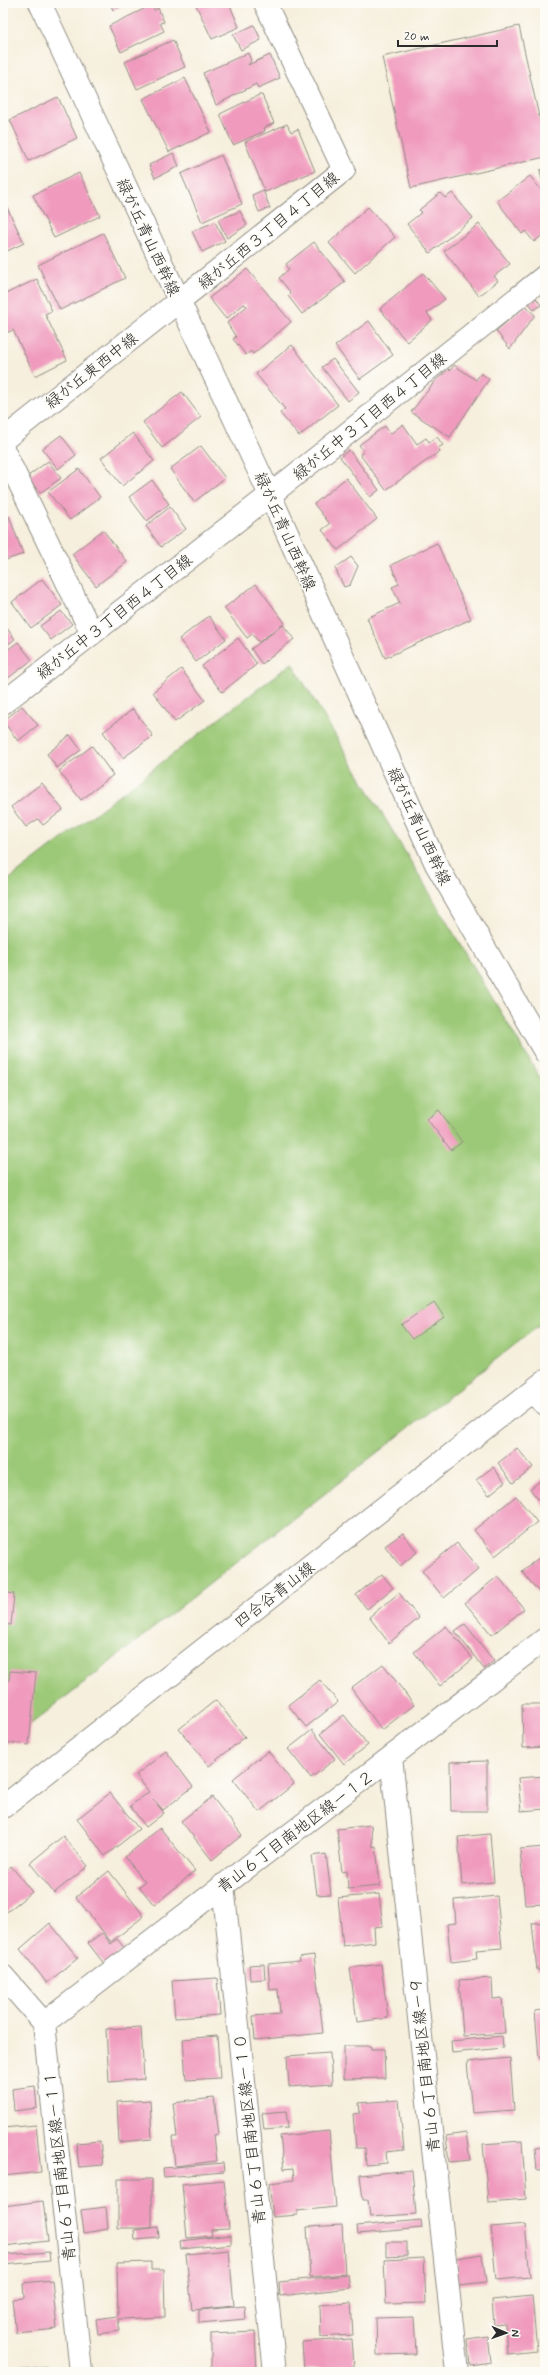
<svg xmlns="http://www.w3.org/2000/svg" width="548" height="2375" viewBox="0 0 548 2375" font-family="Mynerve,'Klee One',sans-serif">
<rect width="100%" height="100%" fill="#fdfcf7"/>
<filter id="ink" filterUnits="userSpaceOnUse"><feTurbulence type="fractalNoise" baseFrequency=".025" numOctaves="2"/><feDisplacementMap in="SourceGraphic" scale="8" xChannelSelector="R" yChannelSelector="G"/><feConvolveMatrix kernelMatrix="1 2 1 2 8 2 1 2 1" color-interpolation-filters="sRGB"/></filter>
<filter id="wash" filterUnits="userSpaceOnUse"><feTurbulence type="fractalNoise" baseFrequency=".012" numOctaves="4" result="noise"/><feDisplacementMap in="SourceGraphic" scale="16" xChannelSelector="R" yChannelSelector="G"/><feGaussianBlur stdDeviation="0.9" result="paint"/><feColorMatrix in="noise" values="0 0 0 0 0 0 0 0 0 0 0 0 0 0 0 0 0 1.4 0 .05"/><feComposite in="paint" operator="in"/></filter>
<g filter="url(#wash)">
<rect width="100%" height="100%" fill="#f6efdd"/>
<!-- green -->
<path fill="#9cc977" stroke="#647a51" d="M292,663L545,1086V1321L3,1746V884Z"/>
<g id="blocks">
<!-- building -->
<path fill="#f09bbe" d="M110,3H128L113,10Z
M195,3H229L239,27L212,39Z
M152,5L154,10L158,8L164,22L160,23L164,31L121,52L109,26Z
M254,25L261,40L241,50L233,35Z
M519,26L545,144V157L411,188L382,57Z
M173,40L185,67L137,89L125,62Z
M248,53L251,61L248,65L270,55L280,78L258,88L256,84L216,105L203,73Z
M185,78L211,132L169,152L143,99Z
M259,95H262L274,123L264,128L265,131L233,145L220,114Z
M58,97L77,138L29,161L10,120Z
M287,124L291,132L298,129L315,171L265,192L245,142Z
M173,153L179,166L155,178L149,165Z
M221,155L242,204L202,222L181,174Z
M545,169V187H543L540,170Z
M79,173L100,216L54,238L33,195Z
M530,176L545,195V233L534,242L525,231L522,234L497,201Z
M263,190L270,208L259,212L252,195Z
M440,193L445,198L452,193L473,218L430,253L407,224L422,212L419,210Z
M3,199L24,243L3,253Z
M368,207L395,237L355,273L329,243Z
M240,211L247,225L227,238L218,220Z
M215,222L225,241L202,252L192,231Z
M479,224L510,264L494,276L498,281L479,296L444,251Z
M103,233L125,278L60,310L38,265Z
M314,242L345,282L302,314L288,296L291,293L279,278L289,269L286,264Z
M247,269L291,322L253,354L251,351L246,355L233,339L236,337L227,323L247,306L244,304L226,319L209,298Z
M423,273L445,299L427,313L432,320L407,342L380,309Z
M37,279L52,311L45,314L67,360L35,376L13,330L4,334L3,331V295Z
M536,298L541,305L534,310L529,303Z
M525,306L535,315L510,349L496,331Z
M369,321L393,355L360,379L335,346Z
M292,345L338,405L299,436L280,413L285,409L256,374Z
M333,359L359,392L348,401L322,367Z
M454,365L476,380L481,373L489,379L450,437L411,412L436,380L449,369L450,371Z
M182,392L201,417L162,448L143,422Z
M403,424L417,444L426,438L429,442L437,437L443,445L438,448L440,451L386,490L361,456L360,454L364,451L359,445L385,426L390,434Z
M133,433L154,461L122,486L101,458Z
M61,435L76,455L58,469L42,449Z
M201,446L225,478L194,502L170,469Z
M349,450L379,490L370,497L340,457Z
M48,461L61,478L40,493L27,477Z
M79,469L100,497L70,520L48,492Z
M346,478L377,519L338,550L322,530L330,524L314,504Z
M152,480L169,504L147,521L129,497Z
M170,507L186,529L161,547L146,526Z
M9,516L23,554L3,561V518Z
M103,530L127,562L96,586L72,554Z
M437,543L471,619L385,658L367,618L400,603L392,587L399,584L391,565Z
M351,557L358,566L350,585L344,587L335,568Z
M42,579L62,605L31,628L12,602Z
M256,584L285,623L259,642L252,634L247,638L224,608Z
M61,611L72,624L51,640L40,626Z
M209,616L226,639L196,662L179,639Z
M3,623L15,639L3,648Z
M283,625L294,639L262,664L251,649Z
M238,638L257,664L222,692L202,666Z
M18,642L32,660L3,682V653Z
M181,669L205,700L175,722L153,692Z
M22,706L38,725L18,741L3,721Z
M133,709L153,736L123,758L103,732Z
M70,735L81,750L57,768L47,754Z
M92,746L113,775L81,800L59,771Z
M42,783L63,810L43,825L38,819L26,827L11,807Z
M439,1110L462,1142L451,1150L427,1119Z
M434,1302L444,1317L412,1339L401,1325Z
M517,1448L533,1467L513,1483L498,1463Z
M493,1467L505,1482L489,1495L476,1480Z
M545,1477V1508L530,1489Z
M516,1496L537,1522L495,1556L474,1530Z
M403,1533L417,1552L400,1566L385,1546Z
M457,1543L479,1569L444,1598L422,1571Z
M545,1553V1600L522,1571Z
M382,1574L393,1588L367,1609L356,1595Z
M498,1576L524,1609L492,1635L465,1603Z
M3,1592L14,1594L11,1625L3,1624Z
M399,1593L419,1618L389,1643L369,1617Z
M465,1624L494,1661L484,1669L455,1631Z
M446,1626L473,1659L440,1686L414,1652Z
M383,1664L414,1705L382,1730L351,1688Z
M10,1671L36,1673L29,1745L3,1742V1681H9Z
M320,1680L338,1702L306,1727L288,1705Z
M216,1700L245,1737L209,1766L179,1729Z
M522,1704H545V1747L523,1748Z
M344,1715L368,1745L344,1764L320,1734Z
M312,1730L335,1759L311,1778L288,1749Z
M166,1751L193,1787L163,1810L153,1799L164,1813L146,1827L130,1806L149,1792L136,1775Z
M268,1751L294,1784L259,1812L233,1779Z
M487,1761V1811H451L450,1762Z
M545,1776V1809L521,1811L518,1778Z
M110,1793L139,1829L105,1856L77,1819Z
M212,1797L242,1835L212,1860L181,1821Z
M371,1825L373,1847L376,1846L380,1886L348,1889L347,1871L342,1872L337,1829Z
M160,1828L195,1871L154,1905L139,1886L145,1882L125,1857Z
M490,1834L494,1882L462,1885L458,1837Z
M63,1836L88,1866L54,1893L30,1863Z
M545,1847V1904L525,1905L520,1849Z
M326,1854L331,1894L317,1895L312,1856Z
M11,1866L32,1892L3,1915V1873Z
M109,1871L144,1916L111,1942L76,1897Z
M379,1894L383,1926L374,1927L375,1942L343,1946L338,1898Z
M497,1896L502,1948L476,1950L477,1959L451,1962L447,1924L456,1923L454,1900Z
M545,1922V1969L537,1970L532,1923Z
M50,1923L78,1958L47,1983L20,1949Z
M102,1933L111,1944L117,1939L125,1949L105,1965L88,1943Z
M314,1955L323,2033L255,2040L253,2016L280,2014L278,1989L270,1990L268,1964L300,1961L299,1957Z
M264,1964L265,1979L250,1980L249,1965Z
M381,1964L388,2018L357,2022L350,1968Z
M217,1978L220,2015L175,2018L172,1981Z
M492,1978L493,1999L502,1998L505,2033L463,2036L459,1980Z
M545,2010V2058H539L535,2011Z
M141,2027L144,2079L109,2082L106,2029Z
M217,2036L220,2078L186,2080L183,2039Z
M502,2036L503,2048L452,2053L451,2041Z
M344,2046H371V2049H384L385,2078L344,2079Z
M330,2053L332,2084L289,2087L287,2056Z
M510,2058L514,2110L472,2113L467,2062Z
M35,2086L37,2108L14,2111L12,2089Z
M214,2098L219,2134L214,2135L217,2161L175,2166L172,2137H177L173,2103Z
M150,2100L152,2139L119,2142L117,2102Z
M399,2100L404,2150L386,2152L387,2163L366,2165L365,2148H356L353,2114L360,2113L359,2103Z
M286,2111L288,2128L264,2130L262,2113Z
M36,2125L41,2172L3,2176V2128Z
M329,2131L336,2207L297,2211V2215L273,2217L269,2183L294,2180L293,2168L284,2169L280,2136Z
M466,2133L470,2160L449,2162L446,2136Z
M100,2141L103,2165L79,2167L76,2143Z
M522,2141L526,2199L488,2202L483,2144Z
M545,2146V2170L537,2171L535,2147Z
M223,2163L224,2172L164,2177L163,2168Z
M412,2170L416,2214L370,2217L368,2200H363L360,2175Z
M118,2179H152V2228H118Z
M224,2180L229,2229L211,2230L212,2236L187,2238L182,2184Z
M43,2201L48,2241L4,2246L3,2206Z
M106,2207L108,2229L84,2233L81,2210Z
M421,2220L422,2228L358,2234L357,2226Z
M525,2224L530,2277L496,2280L491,2227Z
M342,2225L345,2274L310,2277L307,2227Z
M158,2227L159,2238L135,2240L134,2230Z
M231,2235V2244L181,2249L180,2241Z
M386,2242H407V2256L386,2257Z
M229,2250L234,2306L192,2310L186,2254Z
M49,2252L50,2261L3,2265V2255Z
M482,2254L486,2282L459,2285L456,2258Z
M424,2258L426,2303L386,2304L384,2260Z
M151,2262V2270H164L165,2317L118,2319L120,2331L98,2334L96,2319L118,2316L117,2263Z
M348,2275L350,2288L280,2296L279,2282Z
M52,2280L57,2329L16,2333L12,2299L24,2298L23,2283Z
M532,2296L537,2351L507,2354L505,2324L494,2325L492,2300Z
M351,2303L353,2335L321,2337L320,2305Z
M245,2306L246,2319L199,2323V2310Z
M414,2317L416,2354L377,2355L376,2318Z
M255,2332L257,2372H211V2334Z
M488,2336L491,2362L470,2365L467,2339Z
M352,2339L354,2367L304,2370L302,2342Z
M49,2367L50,2372H15V2371Z"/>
</g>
</g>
<g filter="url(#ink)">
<use href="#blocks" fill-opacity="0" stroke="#908d84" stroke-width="1"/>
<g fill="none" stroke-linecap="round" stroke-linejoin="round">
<defs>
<path id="minor" d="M179,301L344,170L265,3
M3,449L92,634
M3,703L270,495L545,276
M531,1392L545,1404
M391,1757L457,2372
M223,1885L275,2372
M3,1976L44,2023L81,2372
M44,2023L545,1639"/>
<path id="tertiary" d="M40,3L270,495L436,864L545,1052
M3,440L179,301
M3,1807L545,1381"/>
</defs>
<!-- minor casing -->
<use href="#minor" stroke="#908d84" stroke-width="24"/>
<!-- tertiary casing -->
<use href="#tertiary" stroke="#908d84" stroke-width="24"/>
<!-- minor -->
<use href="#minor" stroke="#fff" stroke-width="22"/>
<!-- tertiary -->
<use href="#tertiary" stroke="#fff" stroke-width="22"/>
</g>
</g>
<g text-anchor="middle" stroke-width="3.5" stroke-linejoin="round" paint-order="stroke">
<!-- street labels -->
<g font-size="16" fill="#2b2b2b" stroke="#fdfcf7">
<text transform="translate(268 230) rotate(-39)" y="6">緑が丘西３丁目４丁目線</text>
<text transform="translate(149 237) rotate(65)" y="6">緑が丘青山西幹線</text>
<text transform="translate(91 370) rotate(-38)" y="6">緑が丘東西中線</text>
<text transform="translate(369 416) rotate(-39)" y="6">緑が丘中３丁目西４丁目線</text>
<text transform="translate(286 531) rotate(66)" y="6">緑が丘青山西幹線</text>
<text transform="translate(114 616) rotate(-38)" y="6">緑が丘中３丁目西４丁目線</text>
<text transform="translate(420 826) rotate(65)" y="6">緑が丘青山西幹線</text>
<text transform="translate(274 1594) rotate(-38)" y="6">四合谷青山線</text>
<text transform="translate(295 1831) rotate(-37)" y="6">青山６丁目南地区線ー１２</text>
<text transform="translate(424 2065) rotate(-96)" y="6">青山６丁目南地区線ー９</text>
<text transform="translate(249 2129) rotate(-96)" y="6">青山６丁目南地区線ー１０</text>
<text transform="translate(59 2166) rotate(-96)" y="6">青山６丁目南地区線ー１１</text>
</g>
</g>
<!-- margin -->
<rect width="548" height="2375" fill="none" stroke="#fdfcf7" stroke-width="16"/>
<!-- north arrow -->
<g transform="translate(506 2333) rotate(92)" stroke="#fdfcf7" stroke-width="3" paint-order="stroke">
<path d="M0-3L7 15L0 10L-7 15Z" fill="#2b2b2b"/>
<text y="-6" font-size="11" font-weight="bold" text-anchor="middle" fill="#2b2b2b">N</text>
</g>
<!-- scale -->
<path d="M398 40v6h99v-6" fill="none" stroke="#2b2b2b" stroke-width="2"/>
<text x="404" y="40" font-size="12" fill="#2b2b2b" stroke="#fdfcf7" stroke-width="3" paint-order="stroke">20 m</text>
</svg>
